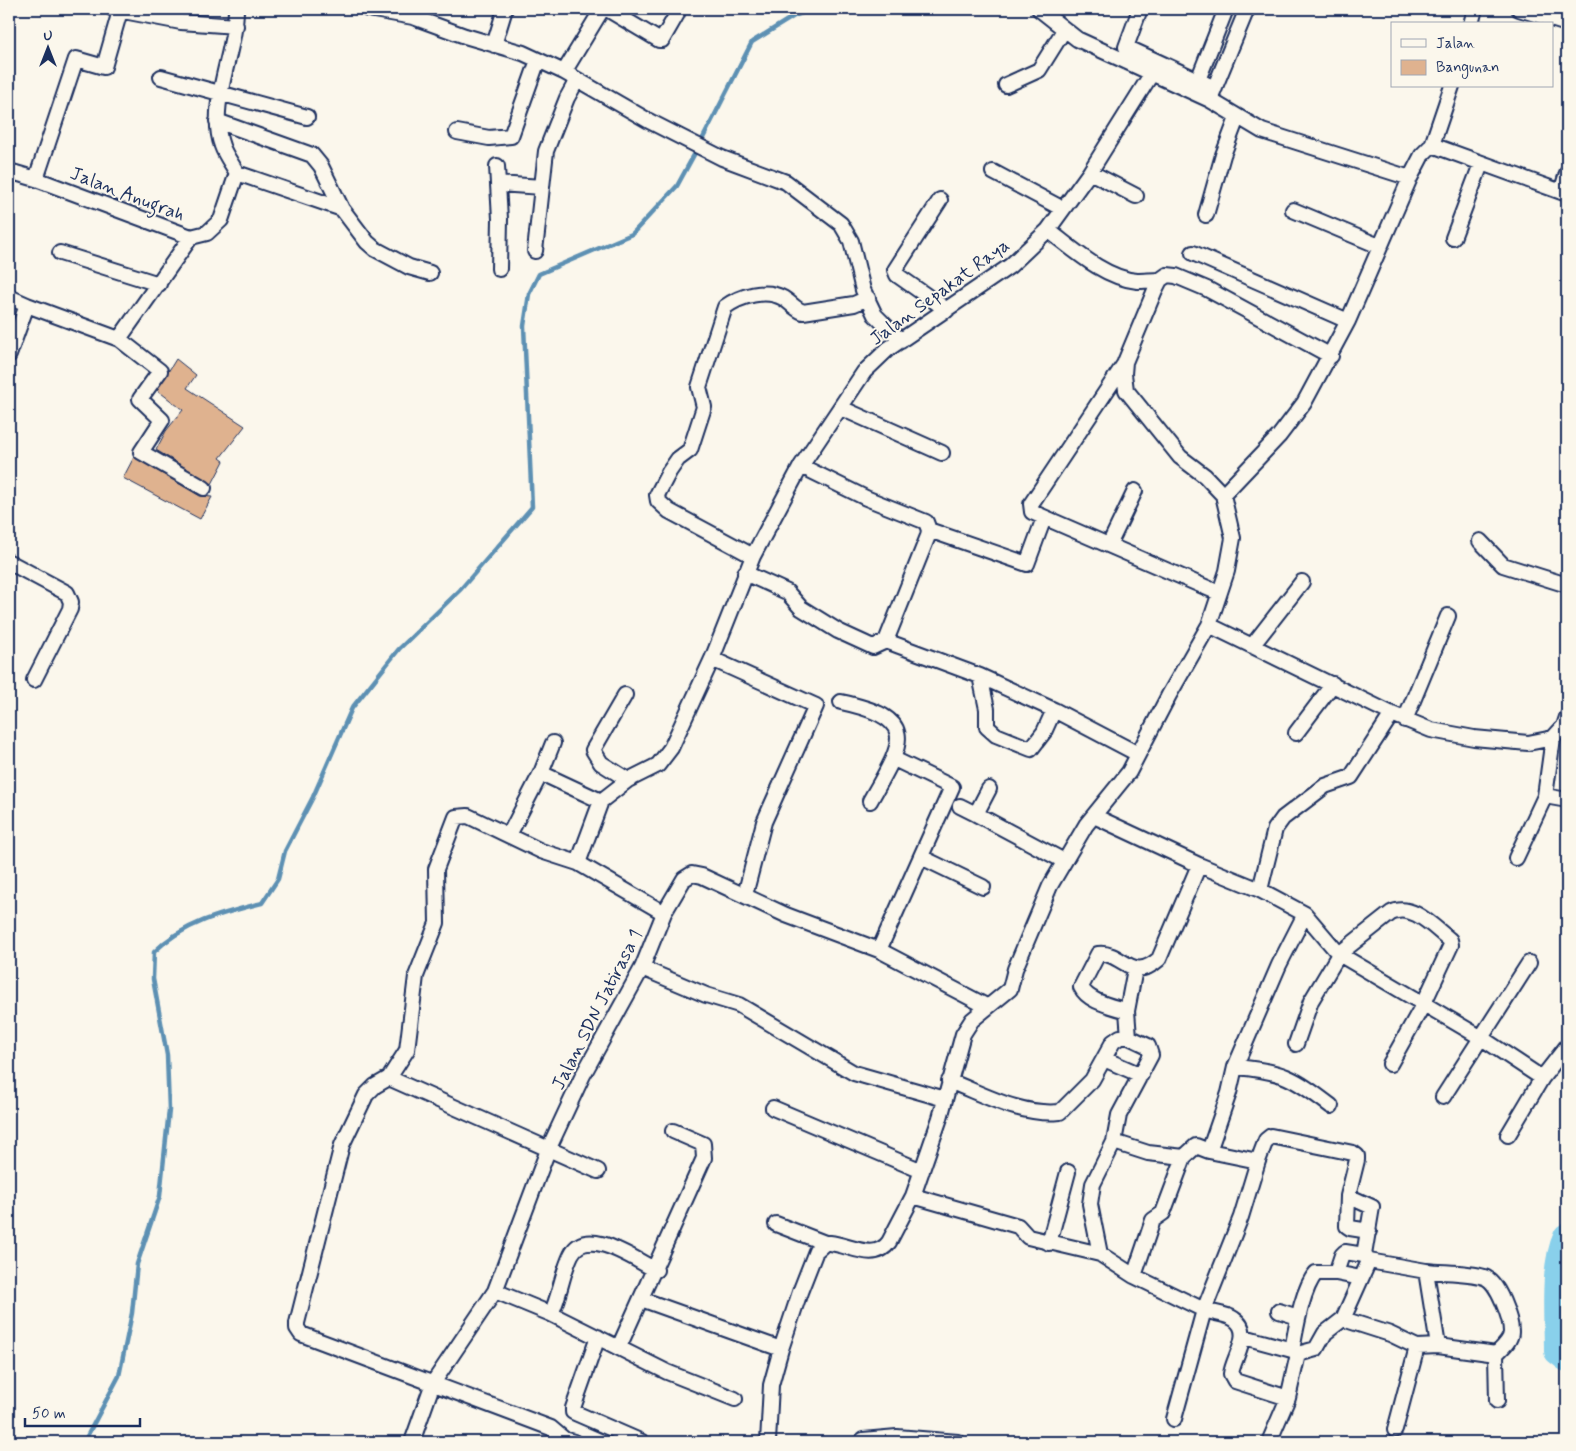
<svg xmlns="http://www.w3.org/2000/svg" width="1576" height="1451" viewBox="0 0 1576 1451" font-family="Mynerve,sans-serif">
<rect width="100%" height="100%" fill="#fbf7ec"/>
<filter id="ink" filterUnits="userSpaceOnUse"><feTurbulence type="fractalNoise" baseFrequency=".02" numOctaves="2"/><feDisplacementMap in="SourceGraphic" scale="10" xChannelSelector="R" yChannelSelector="G"/><feConvolveMatrix kernelMatrix="1 2 1 2 8 2 1 2 1" color-interpolation-filters="sRGB"/></filter>
<g filter="url(#ink)">
<g fill="none" stroke-linecap="round" stroke-linejoin="round">
<!-- stream -->
<path stroke="#5d90b3" stroke-width="4.5" d="M703,138L752,42L794,16L814,9
M84,1442L119,1376L132,1313L137,1264L160,1196L169,1110L167,1055L153,979L154,952C183,923 223,913 262,903L278,879L285,851L313,797L352,708L399,649L460,590L532,507L524,326L529,294L539,274L632,234L677,186L695,153"/>
<!-- river -->
<path stroke="#89d0eb" stroke-width="28" d="M1567,1237C1553,1268 1558,1318 1558,1351L1567,1358"/>
</g>
<!-- building -->
<path fill="#dfb28f" stroke="#1b2f5e" d="M176,359L196,375L187,388L245,426L220,458L224,461L212,484L156,450L166,431L183,410L157,390Z
M134,457L200,496L212,497L200,519L123,478Z"/>
<g fill="none" stroke-linecap="round" stroke-linejoin="round">
<defs>
<path id="minor" d="M113,9L181,22L236,26
M368,9L413,17L465,36L523,53L564,72L649,121L722,158L786,182L841,224L851,241L863,290L875,315L901,341
M1039,9L1077,39L1210,100L1262,131L1410,178
M1140,9L1126,47L1215,88
M1519,9L1567,24
M1471,24L1475,9
M494,45L505,9
M564,72L601,11L607,9L659,40H662L677,14
M161,77L307,117
M1198,80L1226,9
M1006,85L1039,70L1064,30
M1212,94L1247,9
M217,121L312,155L321,166L342,209
M457,132L489,138L511,136L538,60
M1432,145L1567,194
M497,166L498,184
M9,171L36,179L191,237L207,233L221,220L237,173C232,164 225,155 222,146C207,106 236,51 236,9
M993,172L1063,209
M1090,172L1136,196
M237,173L342,209L367,242L375,249L409,267L430,273
M36,179L76,59L104,67L120,11
M1561,192L1567,173
M940,200L895,270L897,275L947,310
M1293,210L1379,246
M1206,215L1223,155L1237,118
M1048,230C1073,249 1104,278 1137,281C1144,281 1153,280 1160,280
M1453,238L1481,164
M535,251L542,187
M60,253L159,284
M1193,253L1348,321
M499,269L500,219L498,184L542,187L546,151L567,98L577,80
M9,297L27,305
M119,339L160,371L140,399L162,420L141,452L204,488
M9,355L27,305L119,339L191,237
M1125,363L1031,504L1032,512L1219,593
M841,408L942,453
M801,466L866,498L926,522L929,530L928,536L886,641
M1223,495L1279,436L1304,403L1348,321L1410,178L1422,155L1432,145L1452,86
M929,530L1027,564L1044,518
M1480,541L1503,565L1567,585
M1109,545L1135,491
M753,556L669,511L658,501L657,495L669,472L678,459L690,450L704,407L699,387L725,307C740,296 766,288 783,298C790,302 795,309 803,312L854,304L868,298
M9,562L67,593L71,602L70,609L34,680
M745,573L787,592L801,608L838,631L873,647L886,641L980,676L1054,710L1044,732L1031,749L996,735L987,727V709L980,676
M1209,625L1392,714L1431,730L1474,738L1528,743L1553,738L1564,726L1567,717
M1252,646L1302,582
M712,659L816,706L764,822L745,895
M625,695L593,750L601,763L628,780
M841,702C922,719 902,744 870,801
M1054,710L1138,754
M1405,720L1448,616
M1296,733L1333,684
M541,773L601,801
M989,789L976,814L1064,861
M1545,796L1567,800
M960,806L976,814
M1094,816L1199,865L1260,890L1305,914L1339,954L1480,1037L1542,1078L1508,1135
M509,835L541,773L553,743
M921,857L983,887
M1516,858L1545,796L1553,738
M1260,890L1275,829L1283,818L1325,786L1351,777L1392,714
M664,913L684,879L692,874L702,876L786,915L879,950L988,1007
M879,950L952,787L894,759
M642,968L706,995L739,1005L854,1073L945,1099
M1127,1011L1135,969
M1129,1037L1148,1046L1151,1055L1119,1115L1114,1142L1093,1184L1090,1204L1100,1254L1134,1276L1204,1310L1174,1419
M1296,1044L1311,1001L1339,954L1391,913C1412,902 1434,928 1450,940L1451,945L1423,1005L1390,1064
M1104,1059L1141,1075
M1235,1067C1283,1071 1293,1077 1331,1106
M389,1078L407,1050L416,976L437,923L436,869L456,817L468,816L541,851L578,863
M1542,1078L1567,1046
M949,1081C985,1095 1021,1116 1060,1112L1092,1080L1113,1042L1120,1037H1129L1127,1011C1112,1006 1088,1002 1081,987L1098,954C1123,951 1131,984 1159,959L1199,865
M1443,1097L1529,963
M773,1108L922,1171
M1114,1142L1148,1153L1184,1157L1196,1146L1209,1151
M1258,1161L1266,1140L1271,1136L1353,1153L1357,1156V1160L1348,1196L1347,1226L1350,1228L1369,1231
M913,1196L1018,1226L1028,1237L1100,1254
M1348,1196L1372,1207L1364,1255
M776,1224L825,1243
M1049,1243L1068,1172
M1426,1271C1444,1273 1467,1272 1484,1277C1498,1281 1511,1319 1511,1332C1511,1341 1502,1348 1496,1354
M1336,1273L1342,1255L1345,1252L1364,1255L1369,1261L1426,1271L1438,1346L1417,1347L1390,1334L1343,1319
M1134,1276L1153,1220L1163,1213L1184,1157
M495,1291L551,1314L667,1372L735,1399
M641,1299L781,1349
M1279,1311L1298,1317
M551,1314C560,1295 562,1274 571,1255C586,1224 635,1260 656,1270
M598,1337L573,1408V1412L642,1442
M1244,1337L1292,1350L1298,1354
M1438,1346L1496,1354L1497,1401
M619,1347L704,1158L703,1144L673,1131
M1292,1350C1296,1329 1302,1289 1316,1273H1336L1361,1278
M1288,1398L1235,1381L1231,1374C1233,1357 1254,1332 1234,1319C1227,1314 1212,1313 1204,1310L1241,1217L1258,1161L1209,1151L1229,1093L1235,1067L1279,965L1305,914
M1395,1430L1417,1347
M412,1442L433,1383L495,1291L548,1150L583,1075L642,968L664,913L578,863L601,801L628,780L658,765L671,748L712,659L753,556L801,466L864,372L888,349L1010,266L1048,230L1090,172L1152,73
M574,1442L564,1439L551,1428L301,1334L297,1328V1323L342,1145L366,1095L375,1086L389,1078L598,1171
M768,1442L771,1385L781,1349L800,1292L816,1251L825,1243H830C850,1245 875,1262 889,1242L913,1196L940,1118L963,1034L972,1020L1010,989L1015,969L1050,886L1086,825L1129,772L1169,695L1209,625L1227,571L1233,538L1223,495L1205,476L1180,457L1126,390L1124,374L1125,362L1155,290L1160,280L1167,275L1176,276L1207,289L1331,356
M863,1442V1440L897,1437L958,1442
M1269,1442L1288,1398L1298,1354L1316,1349L1325,1333L1343,1319L1369,1261"/>
</defs>
<!-- minor casing -->
<use href="#minor" stroke="#1b2f5e" stroke-width="18"/>
<!-- minor -->
<use href="#minor" stroke="#fbf7ec" stroke-width="14"/>
</g>
</g>
<g text-anchor="middle" stroke-width="4" stroke-linejoin="round" paint-order="stroke">
<!-- street labels -->
<g font-size="19" fill="#1b2f5e" stroke="#fbf7ec">
<text transform="translate(128 193) rotate(21)" y="7">Jalan Anugrah</text>
<text transform="translate(939 291) rotate(-36)" y="7">Jalan Sepakat Raya</text>
<text transform="translate(596 1009) rotate(-63)" y="7">Jalan SDN Jatirasa 1</text>
</g>
</g>
<!-- margin -->
<rect width="1576" height="1451" fill="none" stroke="#fbf7ec" stroke-width="30"/>
<rect x="15" y="15" width="1546" height="1421" fill="none" stroke="#1b2f5e" stroke-width="2" filter="url(#ink)"/>
<!-- legend -->
<rect x="1391" y="22" width="162" height="65" fill="#fbf7ec" stroke="#a1a7b3"/>
<rect x="1401" y="39" width="25" height="8" fill="#fbf7ec" stroke="#a1a7b3"/>
<text x="1436" y="48" font-size="15" fill="#1b2f5e">Jalan</text>
<rect x="1401" y="60" width="25" height="15" fill="#dfb28f" stroke="#a1a7b3"/>
<text x="1436" y="72" font-size="15" fill="#1b2f5e">Bangunan</text>
<!-- north arrow -->
<g transform="translate(48 48)" stroke="#fbf7ec" stroke-width="4" paint-order="stroke">
<path d="M0-4L9 19L0 12L-9 19Z" fill="#1b2f5e"/>
<text y="-8" font-size="14" font-weight="bold" text-anchor="middle" fill="#1b2f5e">U</text>
</g>
<!-- scale -->
<path d="M25 1418v8h115v-8" fill="none" stroke="#1b2f5e" stroke-width="2.5"/>
<text x="32" y="1418" font-size="15" fill="#1b2f5e" stroke="#fbf7ec" stroke-width="4" paint-order="stroke">50 m</text>
</svg>
